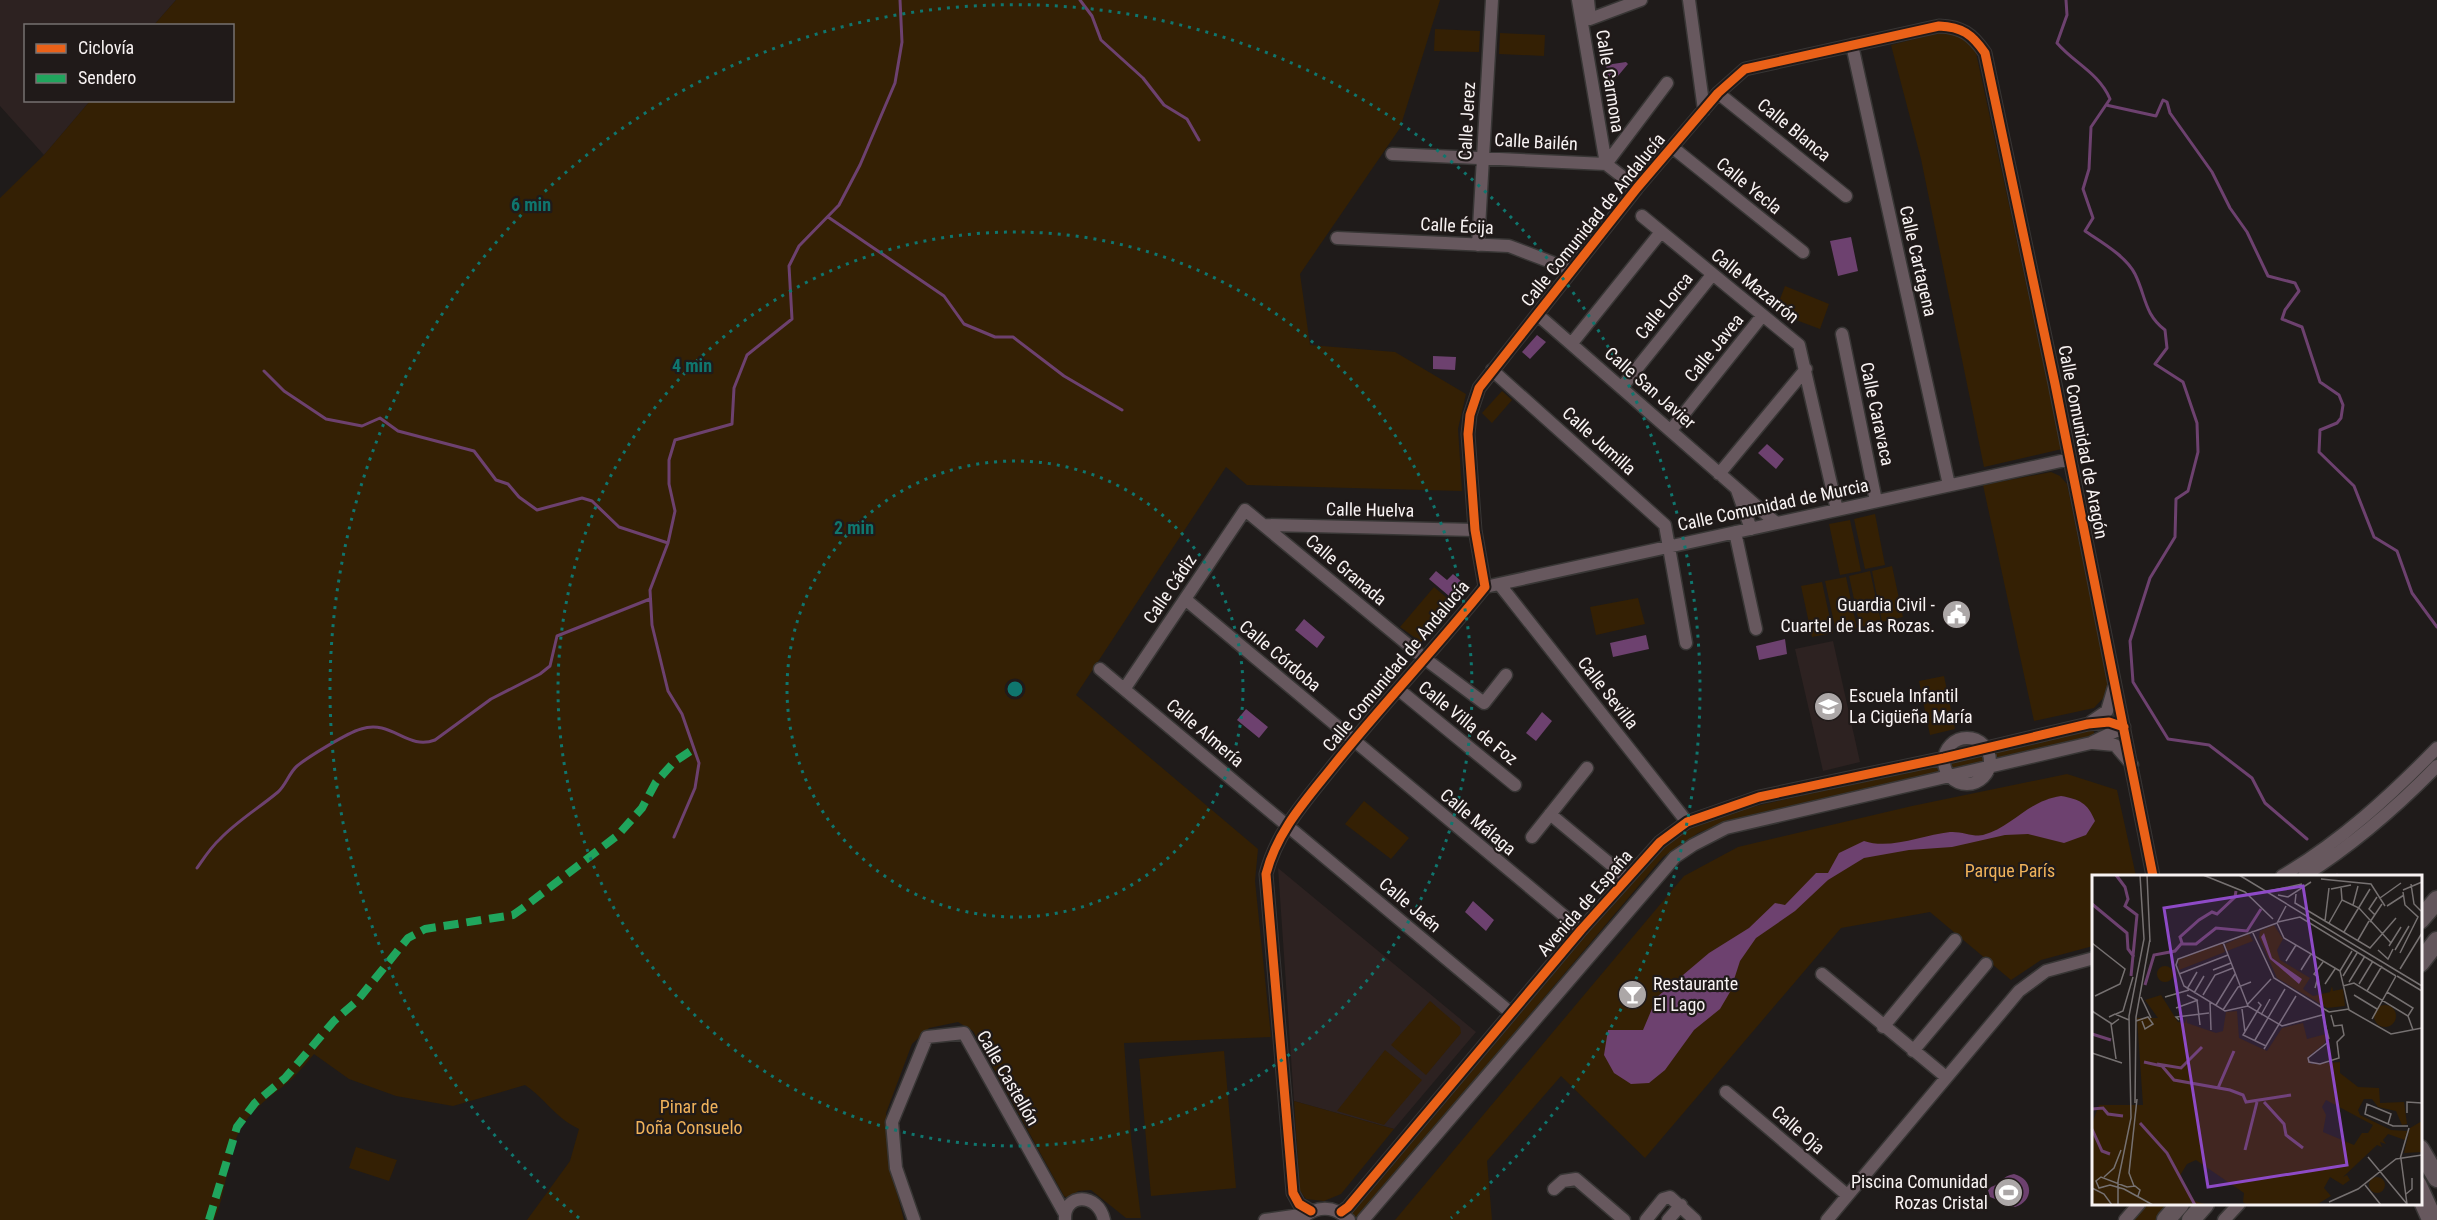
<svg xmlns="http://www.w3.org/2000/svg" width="2437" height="1220" viewBox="0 0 2437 1220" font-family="'Roboto Condensed',sans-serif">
<rect width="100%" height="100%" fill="#1f1b1a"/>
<!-- built -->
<path fill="#2d2221" d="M0,0H176L154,25L26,26V100L90,101L44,155L0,106Z
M1833,641L1860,762L1823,771L1795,649Z
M1278,868L1476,1032L1394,1129L1294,1101Z"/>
<!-- green -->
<path fill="#342004" d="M176,0H1440L1400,128L1300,274L1310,345L1395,352L1466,394L1458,429L1462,491L1247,485L1226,467L1076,695L1258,849L1255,881L1271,1037L1124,1043L1131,1138L1141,1218H1126L1091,1190L1078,1191L1069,1199L1064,1196L973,1031L958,1022L929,1028L912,1044L886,1113L893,1178L904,1220H527L570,1161L579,1129C553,1116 547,1100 525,1085L453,1106L396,1096L349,1079L314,1054C307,1062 300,1071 292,1079C271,1097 246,1111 236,1139C226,1166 226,1194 214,1220H0V198L44,155L90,101L232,100V26L154,25Z
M1435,29L1480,31L1479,52L1434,51Z
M1947,31L1964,36L1976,53L2062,449L1984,467L1921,159L1891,45Z
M1500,33L1545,35L1544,56L1499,54Z
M1785,286L1829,304L1820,329L1775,312Z
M1502,391L1512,400L1492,423L1482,413Z
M2051,472L2060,476L2067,484L2108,683L2105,696L2094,708L2034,721L1983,485Z
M1875,514L1885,565L1865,569L1854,519Z
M1850,520L1861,571L1840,575L1829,524Z
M1892,566L1903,617L1882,622L1872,571Z
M1870,571L1881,622L1860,627L1849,576Z
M1846,577L1857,628L1836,632L1825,581Z
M1822,582L1833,633L1812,637L1801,586Z
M1434,587L1453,603L1421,642L1400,627Z
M1638,598L1645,624L1596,635L1590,607Z
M1944,676L1955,729L1930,735L1919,681Z
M2093,728L2095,737L1723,823L1698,833L1663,857L1356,1220L1347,1215L1658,851L1694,826L1722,814Z
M2067,774L2117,790L2136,876H2094L2093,946L2041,960L2011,980L1930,912L1841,928L1645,1158L1561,1076L1487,1161L1492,1220H1395L1684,876L1738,847L1912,806Z
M1364,801L1409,838L1391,859L1345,824Z
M1430,1001L1460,1027L1461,1033L1426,1075L1391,1045Z
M1385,1050L1422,1080L1384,1125L1337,1111Z
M1224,1051L1236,1188L1151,1196L1139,1059Z
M1294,1101L1394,1129L1341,1194L1324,1201L1306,1199L1300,1191Z
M356,1147L397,1160L389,1181L349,1168Z
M2146,1204H2172L2158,1220H2132Z"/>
<!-- water -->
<path fill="#6d416f" d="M1626,62L1628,64L1612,83H1609L1606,65Z
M1851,237L1858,271L1838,276L1830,241Z
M1537,335L1546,342L1530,359L1522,352Z
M1433,356L1456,357L1455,370L1433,369Z
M1767,444L1784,459L1776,469L1758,453Z
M1436,571L1447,580L1453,574L1461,581L1449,596L1429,579Z
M1304,619L1325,637L1317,648L1295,630Z
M1646,635L1649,649L1613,657L1610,643Z
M1785,639L1787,654L1759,660L1756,646Z
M1246,709L1268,727L1259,738L1237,720Z
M1542,712L1552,721L1536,741L1526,733Z
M2061,796C2079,799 2088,803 2095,821L2086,835L2064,843L2028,834L2005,835L1952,847L1909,850L1864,858L1828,880L1795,911L1756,938L1740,961L1730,992L1720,1009L1694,1030L1665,1070L1649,1083L1631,1084L1614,1073L1604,1055L1608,1030H1643L1657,997L1709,953L1749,928L1775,903L1785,905L1816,873H1828L1839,853L1864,841C1890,850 1923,835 1950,832C1961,831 1973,837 1983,835C2013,827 2027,801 2061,796Z
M1473,901L1494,920L1486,931L1465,912Z
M2014,1174C2034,1179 2034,1201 2015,1207L1990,1197L1988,1190L1991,1187C2002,1183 2002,1176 2014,1174Z"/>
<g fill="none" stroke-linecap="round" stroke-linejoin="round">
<!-- stream -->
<path stroke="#6d416f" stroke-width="3" d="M1080,0L1092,16L1101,40L1143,78L1164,105L1187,119L1199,140
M2066,0L2067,15L2057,43C2074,63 2099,73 2110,99L2091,127L2089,169L2083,189L2093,218L2085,231C2101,242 2126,256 2135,274C2146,296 2144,314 2165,330L2167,348L2155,364L2183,382L2197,423L2198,452L2188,491L2176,499L2175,537L2150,578L2130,641L2133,682L2168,739L2209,745L2252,778L2265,803L2307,839
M2106,105L2156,116L2163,100L2167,102L2170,113L2212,172L2230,208L2247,232L2268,276L2295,283L2299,291L2285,310L2282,319L2302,327L2320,382L2339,395L2343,405L2341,418L2337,423L2320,430L2319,452L2354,486L2374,537L2397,551L2412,593L2437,627
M828,217L944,296L964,324L995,337H1013L1064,376L1122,410
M264,371L284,391L326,419L362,426L380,418L398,431L474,451L496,480L508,484L519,497L537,510L582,498L592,501L619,527L668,543
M674,837L695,788L699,763L682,714L668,691L652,625L650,590L668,543L675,511L669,484V460L675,440L732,424L734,388L747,355L792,319L789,266L799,246L839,205L860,165L895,83L902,42L900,0
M197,868C204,858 211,847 220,839C237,821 259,808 278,792C286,785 289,773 297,766C308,757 347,733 361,729C392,719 407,751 435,740L491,699L540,674L550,666L557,636L650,599
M2337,875V876"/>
<defs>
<path id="minor" d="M1578,0L1606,164L1637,188
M1588,0L1590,19L1641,0
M1689,0L1704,110
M1852,45L1949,485
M1718,93L1846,196
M1672,147L1803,252
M1392,154L1606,164L1667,83
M1642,216L1799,345L1837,510
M1337,238L1509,246L1572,270
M1478,245L1492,0
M1538,315L1776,523
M1842,334L1876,501
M1572,343L1661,232
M1492,370L1665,525L1686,643
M1622,387L1712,275
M1671,430L1762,316
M1719,474L1806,369
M1737,490L1751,529
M1265,525L1475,530
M1735,532L1756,629
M1500,585L1687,822
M1485,587L2070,459
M1185,599L1581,930
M1100,669L1511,1013
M1125,688L1245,510L1424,658L1484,703L1506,675
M1398,689L1515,785
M2091,722L2107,711L2114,687
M1944 761a23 23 0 1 1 46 0a23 23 0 1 1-46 0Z
M2093,743L2115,745L2132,765
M1550,814L1627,878
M1532,837L1587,768
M2282,876C2341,841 2389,797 2437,748
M2304,876C2353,845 2396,808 2437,766
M1822,974L1946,1077
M1883,1027L1955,940
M1913,1051L1986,964
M1726,1092L1847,1195
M2420,1183L2437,1220
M1554,1189L1563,1181L1576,1179L1624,1220
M2420,1202L2428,1220
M1311,1211L1299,1204L1293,1193L1266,874C1277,831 1306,800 1333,766C1382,705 1436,648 1485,587L1475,530L1468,434L1470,415L1479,388L1637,188L1718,93L1745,69L1939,26C1962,27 1972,34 1985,53L2055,384L2153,876
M1341,1212L1348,1207L1581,930L1660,842L1687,822L1759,797L1944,758L2088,724L2109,722L2124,727
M1065,1219C1064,1193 1098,1192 1104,1220
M914,1220L896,1168L892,1122L927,1037L964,1033L1065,1214
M1265,1220L1307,1214
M1300,1220C1316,1205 1334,1205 1349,1220
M1363,1220L1675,857L1693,845L1726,828L2091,743L2124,727
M1646,1220L1663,1199L1670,1197L1695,1220
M1668,1220L1681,1205
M1827,1220L2019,991L2046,971L2094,958
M2125,1220L2139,1204
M2224,1220L2239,1204"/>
<path id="highway" d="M2420,920L2437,900
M2420,963L2437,941
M2420,1149L2437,1178
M2166,1220L2180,1204
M2191,1220L2205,1204"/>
</defs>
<!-- minor casing -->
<use href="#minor" stroke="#383635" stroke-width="15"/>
<!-- highway casing -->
<use href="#highway" stroke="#383635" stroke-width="21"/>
<!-- minor -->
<use href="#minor" stroke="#67585e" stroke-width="12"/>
<!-- highway -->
<use href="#highway" stroke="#63565b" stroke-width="18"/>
<!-- quiet -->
<path stroke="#20a55d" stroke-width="8" stroke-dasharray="15 8" stroke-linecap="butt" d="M209,1220L237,1127L255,1103L285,1078L334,1021L357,1001L408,938L425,929L513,915L523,908L618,835L642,808L656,782L674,762L695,748"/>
<defs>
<path id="cycleway" d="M1311,1211L1299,1204L1293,1193L1266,874C1277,831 1306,800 1333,766C1382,705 1436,648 1485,587L1475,530L1468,434L1470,415L1479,388L1637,188L1718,93L1745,69L1939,26C1962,27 1972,34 1985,53L2055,384L2153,876
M1341,1212L1348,1207L1581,930L1660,842L1687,822L1759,797L1944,758L2088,724L2109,722L2124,727"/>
</defs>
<!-- cycleway casing -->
<use href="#cycleway" stroke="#201a19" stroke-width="13"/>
<!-- cycleway -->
<use href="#cycleway" stroke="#ea6118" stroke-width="9"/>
</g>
<!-- distance rings -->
<g fill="none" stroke="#0f766e" stroke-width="3" stroke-dasharray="3 6">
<circle cx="1015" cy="689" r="228"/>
<circle cx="1015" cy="689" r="457"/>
<path d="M579 1218A685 685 0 1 1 1451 1218"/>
</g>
<!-- icons -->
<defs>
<symbol id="civic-disc" viewBox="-11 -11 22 22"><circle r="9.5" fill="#aca7a7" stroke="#201a19"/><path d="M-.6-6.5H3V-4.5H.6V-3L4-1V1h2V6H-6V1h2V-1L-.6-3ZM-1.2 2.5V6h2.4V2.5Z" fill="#fff"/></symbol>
<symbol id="school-disc" viewBox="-11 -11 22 22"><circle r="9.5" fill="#aca7a7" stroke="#201a19"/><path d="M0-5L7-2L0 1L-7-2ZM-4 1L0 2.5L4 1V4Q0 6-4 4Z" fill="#fff"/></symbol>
<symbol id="bar-disc" viewBox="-11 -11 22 22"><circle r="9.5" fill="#aca7a7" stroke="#201a19"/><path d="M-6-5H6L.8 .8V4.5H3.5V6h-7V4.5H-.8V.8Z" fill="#fff"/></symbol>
<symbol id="stadium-disc" viewBox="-11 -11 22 22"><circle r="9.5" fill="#aca7a7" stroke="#201a19"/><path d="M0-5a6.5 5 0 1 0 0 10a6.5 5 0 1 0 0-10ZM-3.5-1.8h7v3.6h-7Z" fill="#fff"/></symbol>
</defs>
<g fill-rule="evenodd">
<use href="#civic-disc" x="1940" y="598" width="33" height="33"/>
<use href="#school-disc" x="1812" y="690" width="33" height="33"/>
<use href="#bar-disc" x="1616" y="978" width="33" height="33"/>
<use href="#stadium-disc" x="1992" y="1176" width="33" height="33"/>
</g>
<g text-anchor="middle" stroke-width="4.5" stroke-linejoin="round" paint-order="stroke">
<!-- street labels -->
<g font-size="18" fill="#f8f3f3" stroke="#201a19">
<text transform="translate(1610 81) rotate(81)" y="6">Calle Carmona</text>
<text transform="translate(1467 121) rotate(-87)" y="6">Calle Jerez</text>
<text transform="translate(1794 130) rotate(39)" y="6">Calle Blanca</text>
<text transform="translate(1536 142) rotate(3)" y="6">Calle Bailén</text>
<text transform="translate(1749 186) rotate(39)" y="6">Calle Yecla</text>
<text transform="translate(1593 220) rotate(-51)" y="6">Calle Comunidad de Andalucía</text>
<text transform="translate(1457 226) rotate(3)" y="6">Calle Écija</text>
<text transform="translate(1918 261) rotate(77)" y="6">Calle Cartagena</text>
<text transform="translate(1755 286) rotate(39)" y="6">Calle Mazarrón</text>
<text transform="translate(1664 306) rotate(-51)" y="6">Calle Lorca</text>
<text transform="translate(1714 348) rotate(-51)" y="6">Calle Javea</text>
<text transform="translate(1650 388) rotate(41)" y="6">Calle San Javier</text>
<text transform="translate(1877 414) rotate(78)" y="6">Calle Caravaca</text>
<text transform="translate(1599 441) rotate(42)" y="6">Calle Jumilla</text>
<text transform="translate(2083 442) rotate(79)" y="6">Calle Comunidad de Aragón</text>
<text transform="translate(1773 505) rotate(-12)" y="6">Calle Comunidad de Murcia</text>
<text transform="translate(1370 510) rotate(1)" y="6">Calle Huelva</text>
<text transform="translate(1346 570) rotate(40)" y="6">Calle Granada</text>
<text transform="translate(1170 589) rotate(-56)" y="6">Calle Cádiz</text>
<text transform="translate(1280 656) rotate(40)" y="6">Calle Córdoba</text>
<text transform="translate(1396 666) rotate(-50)" y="6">Calle Comunidad de Andalucía</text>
<text transform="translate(1608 693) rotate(52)" y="6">Calle Sevilla</text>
<text transform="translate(1468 723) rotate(39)" y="6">Calle Villa de Foz</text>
<text transform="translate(1205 733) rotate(40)" y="6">Calle Almería</text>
<text transform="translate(1478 822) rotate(40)" y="6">Calle Málaga</text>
<text transform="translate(1585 903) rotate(-49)" y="6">Avenida de España</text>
<text transform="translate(1410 905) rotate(40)" y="6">Calle Jaén</text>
<text transform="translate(1008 1078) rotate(60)" y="6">Calle Castellón</text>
<text transform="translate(1798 1130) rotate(41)" y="6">Calle Oja</text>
</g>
<!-- poi labels -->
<g font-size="18" fill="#f8f3f3" stroke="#201a19" text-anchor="end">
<text x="1935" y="611">Guardia Civil -<tspan x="1935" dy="21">Cuartel de Las Rozas.</tspan></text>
<text x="1849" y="702" text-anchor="start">Escuela Infantil<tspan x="1849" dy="21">La Cigüeña María</tspan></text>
<text x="1653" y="990" text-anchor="start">Restaurante<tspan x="1653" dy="21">El Lago</tspan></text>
<text x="1988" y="1188">Piscina Comunidad<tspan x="1988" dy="21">Rozas Cristal</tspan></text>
</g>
<!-- park labels -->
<g font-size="18" fill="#f0b25a" stroke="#201a19">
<text x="2010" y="877">Parque París</text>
<text x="689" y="1113">Pinar de<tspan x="689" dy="21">Doña Consuelo</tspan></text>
</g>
</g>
<!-- overview -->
<g transform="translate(2092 875)">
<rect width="330" height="330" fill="#1f1b1a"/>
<path d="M182,50L191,64L185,75L188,85L218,103L211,114L221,121L238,117L240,111L241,116L251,114L253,131L235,133L185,103L167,62L168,56ZM157,59L161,66L135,76L133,69ZM130,68L133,77L87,95L86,85ZM65 99a8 8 0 1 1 16 0a8 8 0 1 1-16 0ZM69,120L86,147L93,148L95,142V148L124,158L131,156L134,137L145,136L147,163L175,176L190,153L211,148L215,164L234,159L233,168L216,182L219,189L248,187V198L266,212L287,213L288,228L312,227L315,249L310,250L304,236L286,232L280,224H272L266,235L268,240L299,255L315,256L313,265L296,259L291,265L294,269L288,267L290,272L285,270L251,302L255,300L258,305L251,310L238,302L232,313L239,321L224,330H155L151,327L152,318L104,285L95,289L87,302L103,326L116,330H0V249L7,230H51L45,143H66L53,125ZM234,225L281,250L276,258H270L262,270L231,257L234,240L230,232ZM282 141a11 11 0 1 1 22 0a11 11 0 1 1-22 0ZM330,246V277L312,278L318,253ZM277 310a8 8 0 1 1 16 0a8 8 0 1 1-16 0Z" fill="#342004" fill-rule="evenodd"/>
<path d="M172,58L180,83L210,104L207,109L178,84L169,62Z" fill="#6d416f"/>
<path fill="none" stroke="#6d416f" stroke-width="3" d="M24,0L33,12L36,24L33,31L45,40L39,101M0,29L35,58L36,74L42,82M90,68L88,62L107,45L120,37L125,39L143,22L144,16M53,110L62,80L83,76L89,69H104L124,53L155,56L169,34M0,159L19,165M52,187L70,191L82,205L138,215L151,220L154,227L199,220M65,189L89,193L110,172M126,213L142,176M172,227L192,249L194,260L211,273M0,234L11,233L16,239L31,241M48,248L75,278L103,330M0,254L10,276L18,279M153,275L165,227"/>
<path fill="none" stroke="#767171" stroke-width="1.5" d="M55,0L58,67M111,0L153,17L181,44M147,0L330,111M229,4L279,9L293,31M319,9L322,29L329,36M249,12L250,25L267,33L299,68M239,14L259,10M311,15L330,7M177,16L210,9M204,19L203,28L278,73L304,43M186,20L196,22L219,7M288,23L309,8M261,30L266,11M295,31L312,20M283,40L277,34L285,22M233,46L237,13M186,47L208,42L304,101M278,47L290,29M185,48L86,84L84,90L92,111L133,136L156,131L190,151L230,140M185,48L192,63L248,96M185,48L194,31M237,48L250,25M160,56L182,103L237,137M252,57L278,14M266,65L277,46M131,67L156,131M0,68L33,94L28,109L3,121M297,71L309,52M286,75L296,84L301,74M303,75L317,51M260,76L248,96L257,135L299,159L330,153M308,78L326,42L313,30L311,17M194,86L204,70M308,94L330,58M121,95L139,88M209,95L219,79M87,99L136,80M251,101L265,78M305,101L330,116M257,107L273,81M233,109L243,94M267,109L281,86M251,111L262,108L316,141L321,155M223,113L226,102L222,99L231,87M95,114L105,97M275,116L290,91M295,117L321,133L316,141M102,118L112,101M95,120L105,125L108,150M111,120L123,100L141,93M262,120L285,134M49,122L59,143M73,122L97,115M118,127L119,155M166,127L169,130L151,160L174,171M124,130L143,99M155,130L179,104M84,133L106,125M150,134L153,157M131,135L146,112L159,107M0,136L20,149L27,144M237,137L257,134M24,139L31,136L41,102M169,140L178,124M231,141L237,164M17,142L23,139L37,145M280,144L304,101M87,145L84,142L117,138M44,146L56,142L61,149L53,154L50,146M19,149L24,184M163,165L193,114M235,168L216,183L217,187L228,189L247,183L245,167L252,160L250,150L242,151L239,140M172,174L204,121M0,178L30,188M43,228L44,142L58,64M315,238V227L330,228M296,249L299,239L275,229L273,239L301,251H316M276,282L315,329M308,284L317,253M309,284L315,329M12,302L22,293L29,275M273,310L289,330M42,311L37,298L45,224M0,313L12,319L20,330M314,319L320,314V303M46,321L48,315L43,311L35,312L9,302L4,306L7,313L18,310L32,314L61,330M237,327L266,314L304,284L330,280M26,330V306L39,243L37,141L52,64L48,0"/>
<path fill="#8e4ac7" fill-opacity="0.15" stroke="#8e4ac7" stroke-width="3" d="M211,11L255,290L116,312L72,33Z"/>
<rect width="330" height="330" fill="none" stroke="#f8f3f3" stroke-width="3"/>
</g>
<circle cx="1015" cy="689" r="9" fill="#0f766e" stroke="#201a19" stroke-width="3"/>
<g font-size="18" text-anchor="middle" font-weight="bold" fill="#0f766e" stroke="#201a19" stroke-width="4.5" stroke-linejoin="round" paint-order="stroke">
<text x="531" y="211">6 min</text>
<text x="692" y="372">4 min</text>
<text x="854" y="534">2 min</text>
</g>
<!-- legend -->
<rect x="24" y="24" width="210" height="78" fill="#201a19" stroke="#767170" stroke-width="1.5"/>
<rect x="36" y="44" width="30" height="9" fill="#ea6118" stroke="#767170" stroke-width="1.5"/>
<text x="78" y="54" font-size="18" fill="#f8f3f3">Ciclovía</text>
<rect x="36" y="74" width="30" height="9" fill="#20a55d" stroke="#767170" stroke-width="1.5"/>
<text x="78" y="84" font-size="18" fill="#f8f3f3">Sendero</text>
</svg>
